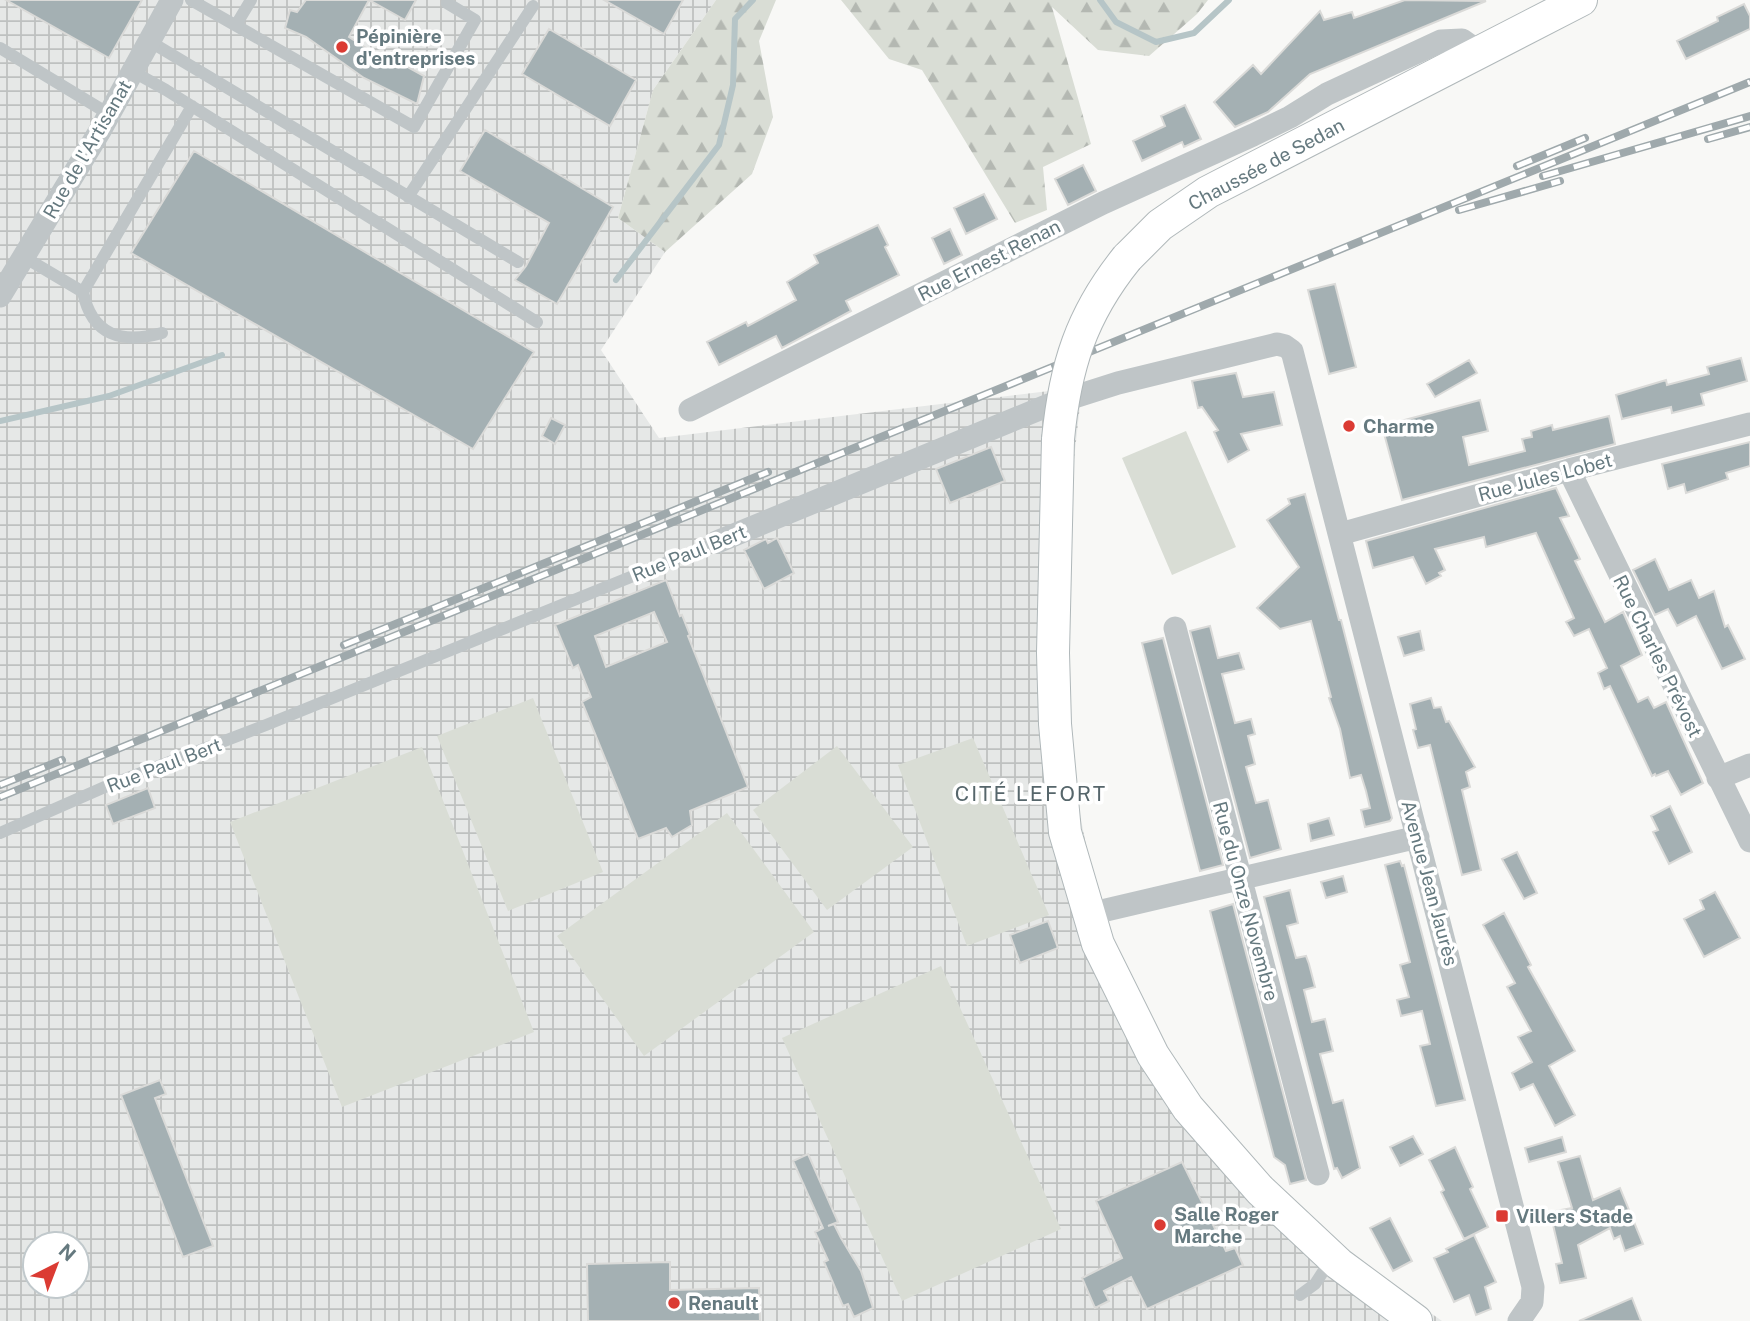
<svg xmlns="http://www.w3.org/2000/svg" width="1750" height="1321" viewBox="0 0 1750 1321" font-family="'Public Sans',sans-serif">
<defs>
<pattern id="industrial-grid" width="8" height="8" patternUnits="userSpaceOnUse" patternTransform="scale(1.75)"><rect width="8" height="8" fill="#e6e8e7"/><path d="M0 4h8M4 0v8" fill="none" stroke="#bec1c0"/></pattern>
<pattern id="forest-firs" width="22" height="20" patternUnits="userSpaceOnUse" patternTransform="scale(1.75)"><rect width="22" height="20" fill="#d9ddd5"/><path d="M5 1l3.5 6h-7zM16 11l3.5 6h-7z" fill="#b4b8b2"/></pattern>
</defs>
<rect width="100%" height="100%" fill="#f8f8f6"/>
<!-- industrial -->
<path fill="url(#industrial-grid)" fill-rule="evenodd" d="M0,0H716L653,90L618,218L665,252L601,350L659,438L1082,387L1070,496L1065,639L1069,757L1095,892L1138,1003L1178,1073L1292,1205L1372,1271L1442,1321H0ZM35,1244H77V1286H35Z"/>
<!-- forest -->
<path fill="url(#forest-firs)" d="M716,0H776L759,41L773,117L752,174L665,252L618,218L653,90Z
M841,0H1208L1197,14L1149,56L1098,50L1052,7L1091,144L1043,167L1047,210L1015,223L922,70L889,59Z"/>
<!-- garden -->
<path fill="#d9ddd5" d="M1186,431L1236,547L1172,575L1122,458Z
M533,698L603,872L508,911L437,736Z
M973,738L1049,915L967,946L898,765Z
M837,746L913,847L827,910L753,810Z
M422,747L534,1032L342,1107L230,822Z
M727,813L814,932L644,1056L557,936Z
M941,966L1061,1229L902,1301L782,1038Z"/>
<g fill="none" stroke-linecap="round" stroke-linejoin="round">
<!-- stream -->
<path stroke="#b6c5c7" stroke-width="6" d="M1100,0L1116,22L1156,42L1194,33L1229,0
M616,280L719,145L733,85L735,19L753,0
M0,421L109,396L222,355"/>
</g>
<!-- building -->
<path fill="#a4b0b3" stroke="#dadad8" stroke-width="2" fill-rule="evenodd" d="M6,0H142L109,58Z
M306,0H369L349,37L380,57L395,60L424,76L417,104L364,78L306,37L285,28L290,10L297,12Z
M369,0H416L405,20Z
M604,0H683L664,34Z
M1405,0L1486,1L1310,74L1268,112L1235,127L1214,102L1253,65L1261,74L1320,11L1324,20L1352,12L1354,18Z
M1744,4L1750,16V29L1686,59L1677,41L1718,21L1717,17Z
M549,29L636,80L610,126L522,74Z
M1185,105L1201,139L1184,147L1182,142L1142,161L1133,141L1165,126L1161,116Z
M485,130L613,207L557,304L515,280L526,266L549,223L460,171Z
M194,151L534,352L473,449L131,253Z
M1083,165L1096,191L1068,205L1055,179Z
M984,194L997,219L966,234L954,208Z
M878,225L888,245L885,247L899,275L846,301L851,311L782,348L776,336L719,365L707,342L746,322L748,326L796,300L787,282L818,263L814,255Z
M950,229L962,255L944,264L932,238Z
M1335,284L1356,367L1329,374L1308,290Z
M1741,358L1747,381L1701,394L1704,405L1672,413L1671,407L1622,419L1616,395L1666,380L1667,385L1709,374L1707,367Z
M1469,360L1477,373L1435,397L1427,384Z
M1236,373L1243,397L1274,392L1282,425L1241,434L1249,450L1228,462L1214,432L1218,430L1202,407L1198,408L1192,381Z
M1480,400L1488,431L1463,437L1469,465L1525,451L1522,439L1532,437L1531,431L1552,425L1553,430L1609,416L1615,444L1402,500L1382,426Z
M551,418L565,425L555,444L542,436Z
M1750,442V466L1726,473L1728,479L1686,493L1684,484L1668,489L1662,464Z
M991,447L1005,481L950,503L936,469Z
M1556,488L1569,516L1560,518L1580,559L1575,561L1605,622L1623,612L1642,655L1621,666L1638,702L1648,697L1654,708L1666,702L1703,783L1681,795L1668,771L1656,776L1655,774L1652,776L1610,686L1604,689L1598,673L1607,668L1589,629L1574,636L1566,622L1574,618L1536,533L1486,547L1484,537L1435,549L1445,570L1439,573L1441,576L1426,584L1413,557L1373,568L1366,541Z
M1305,494L1339,620H1341L1392,818L1390,821L1365,827L1361,810L1370,808L1366,791L1361,775L1350,778L1340,729L1329,698L1331,697L1311,621L1280,629L1257,608L1299,567L1267,520L1290,504L1288,499Z
M777,538L794,573L764,589L744,550L766,539L768,543Z
M1655,559L1669,590L1691,580L1699,598L1714,591L1725,627L1728,625L1745,659L1722,669L1696,616L1677,626L1668,609L1655,615L1633,570Z
M666,580L680,616L682,615L690,635L688,636L748,787L690,811L692,825L672,837L666,828L638,839L582,702L591,697L578,665L573,668L555,625ZM654,612L667,642L606,667L595,636Z
M1210,626L1218,658L1239,653L1244,669L1222,674L1235,723L1251,719L1255,734L1248,736L1255,764L1246,767L1256,803L1268,800L1281,849L1250,858L1190,631Z
M1420,631L1424,650L1404,656L1398,637Z
M1163,638L1223,865L1200,871L1142,643Z
M1431,698L1434,708L1441,707L1446,722L1449,721L1475,767L1466,772L1470,787L1462,790L1481,870L1462,875L1430,745L1418,748L1413,730L1416,729L1410,704Z
M148,788L155,808L113,824L106,805Z
M1670,806L1692,852L1669,864L1653,832L1658,830L1651,816Z
M1329,818L1334,835L1311,841L1308,824Z
M1517,852L1537,893L1524,899L1502,859Z
M1400,861L1402,866L1404,865L1465,1100L1436,1106L1420,1046L1430,1044L1422,1011L1401,1016L1397,1000L1409,997L1400,965L1410,962L1385,865Z
M1343,876L1347,892L1326,898L1321,882Z
M1290,890L1298,923L1287,926L1296,958L1306,956L1309,964L1315,987L1304,990L1312,1022L1325,1019L1333,1051L1320,1054L1333,1103L1343,1100L1360,1168L1342,1178L1337,1168L1334,1169L1264,897Z
M1715,892L1740,938L1704,957L1684,919L1704,909L1700,900Z
M1233,904L1306,1180L1290,1184L1285,1165L1274,1157L1210,911Z
M1504,913L1531,965L1528,967L1575,1051L1549,1066L1575,1115L1555,1126L1533,1084L1520,1090L1512,1073L1532,1062L1518,1037L1531,1031L1507,987L1515,983L1483,925Z
M1048,921L1058,948L1020,963L1010,935Z
M160,1080L166,1094L155,1098L213,1246L183,1257L121,1095Z
M1413,1136L1423,1154L1400,1166L1390,1147Z
M1562,1137L1566,1152L1529,1162L1525,1148Z
M1455,1147L1473,1187L1470,1189L1488,1227L1464,1239L1441,1192L1444,1190L1429,1160Z
M808,1154L838,1222L828,1226L834,1224L841,1238L861,1271L873,1308L854,1317L848,1304L843,1306L824,1262L828,1260L815,1232L823,1228L793,1161Z
M1580,1156L1593,1200L1620,1188L1643,1244L1625,1251L1620,1236L1614,1239L1610,1228L1578,1245L1586,1278L1560,1283L1556,1264L1562,1263L1550,1212L1572,1208L1558,1162Z
M1182,1162L1226,1251L1235,1248L1243,1265L1147,1309L1131,1277L1104,1291L1109,1301L1095,1308L1082,1278L1122,1258L1096,1201Z
M1390,1218L1412,1261L1393,1271L1370,1228Z
M1474,1235L1496,1282L1485,1287L1491,1309L1476,1315L1469,1295L1454,1302L1434,1258L1448,1252L1446,1249Z
M670,1262V1290L759,1288L760,1321H588L587,1264Z
M1632,1298L1641,1321H1579Z"/>
<g fill="none" stroke-linecap="round" stroke-linejoin="round">
<defs>
<path id="secondary" d="M1127,258L1160,225L1208,192L1581,0
M1058,439L1053,653L1055,724L1065,832L1098,944L1153,1055L1188,1108L1260,1190L1339,1264L1416,1321"/>
</defs>
<!-- secondary casing -->
<use href="#secondary" stroke="#b0b8ba" stroke-width="34"/>
<!-- service -->
<path stroke="#bfc5c7" stroke-width="12" d="M191,0L414,127L475,20L447,3
M236,25L251,0
M149,41L518,262
M0,48L109,114
M132,71L166,90L537,322
M408,197L533,6
M24,257L83,292
M162,333C122,344 92,336 83,292L192,106
M0,833L107,786L266,725L717,542
M1300,1295L1315,1284L1332,1258"/>
<!-- minor -->
<path stroke="#bfc5c7" stroke-width="23" d="M0,296L101,129L172,0
M690,410L1103,203L1253,135L1290,117L1327,94L1441,41L1462,40L1479,52
M1569,470L1750,841
M1340,534L1569,470L1750,424
M717,542L1049,405L1118,383L1277,344L1285,346L1292,351L1533,1287L1532,1302L1519,1321
M1175,628L1318,1174
M1718,778L1750,765
M1089,914L1418,837"/>
<!-- secondary -->
<use href="#secondary" stroke="#fff" stroke-width="32"/>
<defs>
<path id="rail" d="M1708,139L1750,127
M1517,166L1585,138
M1543,176L1750,116
M1459,210L1560,181
M344,645L768,472
M0,785L62,760
M0,797L1750,82"/>
</defs>
<!-- rail casing -->
<use href="#rail" stroke="#9fa9ac" stroke-width="8"/>
<!-- rail -->
<use href="#rail" stroke="#fff" stroke-width="5" stroke-dasharray="16" stroke-linecap="butt"/>
<defs>
<path id="secondary-bridge" d="M1058,439C1065,367 1081,315 1127,258"/>
</defs>
<!-- secondary-bridge casing -->
<use href="#secondary-bridge" stroke="#b0b8ba" stroke-width="34" stroke-linecap="butt"/>
<!-- secondary-bridge -->
<use href="#secondary-bridge" stroke="#fff" stroke-width="32"/>
</g>
<!-- markers -->
<g fill="#db3b33" stroke="#fff" stroke-width="2.5">
<circle cx="342" cy="47" r="7"/>
<circle cx="1349" cy="426" r="7"/>
<rect x="1495" y="1209" width="14" height="14" rx="3.5"/>
<circle cx="1160" cy="1225" r="7"/>
<circle cx="674" cy="1303" r="7"/>
</g>
<g text-anchor="middle" stroke-width="7" stroke-linejoin="round" paint-order="stroke">
<!-- poi labels -->
<g font-size="19" font-weight="bold" fill="#65797f" stroke="#fff" text-anchor="start">
<text x="356" y="43">Pépinière<tspan x="356" dy="22">d'entreprises</tspan></text>
<text x="1363" y="433">Charme</text>
<text x="1174" y="1221">Salle Roger<tspan x="1174" dy="22">Marche</tspan></text>
<text x="1516" y="1223">Villers Stade</text>
<text x="688" y="1310">Renault</text>
</g>
<!-- street labels -->
<g font-size="19" fill="#65797f" stroke="#fff">
<text transform="translate(87 149) rotate(-60)" y="7">Rue de l'Artisanat</text>
<text transform="translate(1266 164) rotate(-28)" y="7">Chaussée de Sedan</text>
<text transform="translate(989 260) rotate(-27)" y="7">Rue Ernest Renan</text>
<text transform="translate(1545 477) rotate(-15)" y="7">Rue Jules Lobet</text>
<text transform="translate(689 553) rotate(-22)" y="7">Rue Paul Bert</text>
<text transform="translate(1658 656) rotate(64)" y="7">Rue Charles Prévost</text>
<text transform="translate(164 765) rotate(-21)" y="7">Rue Paul Bert</text>
<text transform="translate(1430 883) rotate(75)" y="7">Avenue Jean Jaurès</text>
<text transform="translate(1246 901) rotate(75)" y="7">Rue du Onze Novembre</text>
</g>
<!-- neighbourhood labels -->
<g font-size="21" letter-spacing="2" fill="#56666b" stroke="#fff">
<text x="1031" y="801">CITÉ LEFORT</text>
</g>
</g>
<!-- north arrow -->
<g transform="translate(56 1265) rotate(42)"><circle r="33" fill="#ffffff" stroke="#c1c9cc" stroke-width="2"/>
<path d="M0-5L12 26L0 18L-12 26Z" fill="#db3b33"/>
<text y="-10" font-size="19" font-weight="bold" text-anchor="middle" fill="#65797f">N</text>
</g>
</svg>
